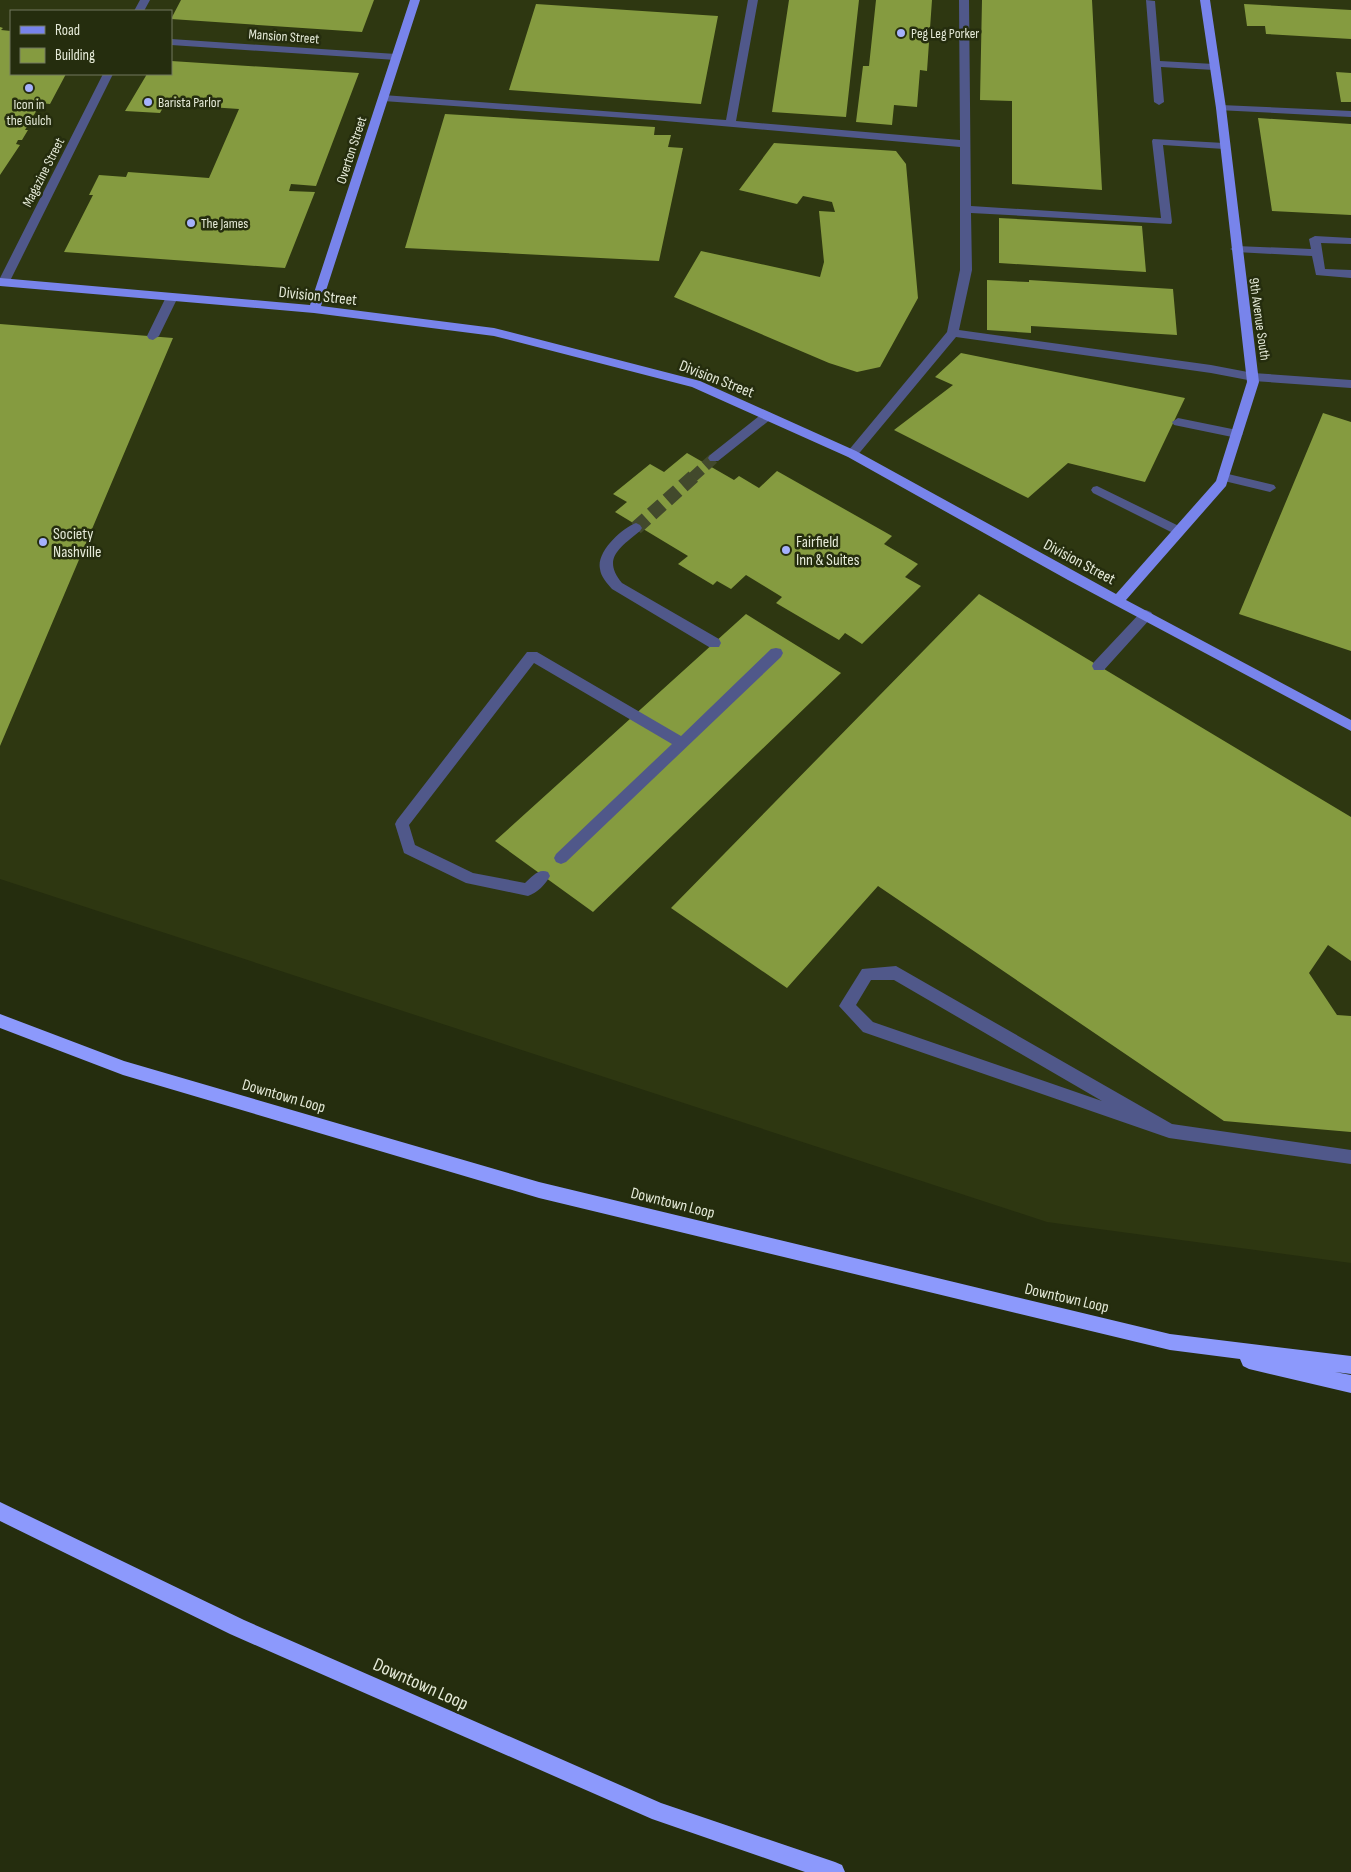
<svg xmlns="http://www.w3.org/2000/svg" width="1351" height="1872" viewBox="0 0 1351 1872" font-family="'Sofia Sans Condensed',sans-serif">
<rect width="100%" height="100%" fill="#252d0e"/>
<!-- built -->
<path fill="#2e3711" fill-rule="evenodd" d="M0,0H1351V1263L1047,1222L0,879ZM11,11H171V74H11Z"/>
<!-- building -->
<path fill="#859b40" d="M181,0H374L362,32L171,19Z
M789,0H859L846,117L772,112Z
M876,0H932L927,71L920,70L917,107L894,105L892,125L856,122L863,66H869Z
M982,0H1092L1102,190L1012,184V101L980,100Z
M536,4L718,16L701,104L509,90Z
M1244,4L1351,10V39L1266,34L1265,26H1247Z
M0,27L3,28L1,30L11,31V74H66L50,104L41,103L25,130H28L22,140H18L16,144L20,145L0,175Z
M171,61L359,73L316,186L291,184L289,191L315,192L285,268L64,252L93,195H89L99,175L126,177L128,172L209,178L239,109L165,104L160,113L125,111L147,74H171Z
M1336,72L1351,73V102H1341Z
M445,114L655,127L654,135H671L668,147L683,148L659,261L405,248Z
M1258,118L1351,124V215L1272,211Z
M774,143L896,151L906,164L918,298L880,367L857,372L829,363L674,297L701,251L820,277L824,262L819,211L835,212L832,202L803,196L797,204L739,190Z
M999,218L1142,226L1146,272L999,263Z
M987,280L1029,282V280L1173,289L1177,335L1031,326V333L987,330Z
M0,324L173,338L0,746Z
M961,353L1185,398L1145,482L1068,463L1028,498L894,430L953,385L935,377Z
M1323,413L1351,422V651L1239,614Z
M687,453L734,480L739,476L759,488L777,471L892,536L884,544L918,564L905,577L921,586L862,644L845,633L839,640L776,603L782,597L746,575L731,589L717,581L713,585L678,564L688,556L615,512L627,502L613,494L650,464L664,472Z
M979,594L1351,817V961L1328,945L1309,973L1337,1015L1351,1016V1132L1224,1121L878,886L787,988L671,908Z
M746,614L841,673L593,912L495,841Z"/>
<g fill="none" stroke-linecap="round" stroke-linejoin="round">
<!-- minor-tunnel-far1 -->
<path stroke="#42492c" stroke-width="11" stroke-dasharray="11 5.5" stroke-linecap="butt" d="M693,477L714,458"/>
<!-- minor-tunnel -->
<path stroke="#42492c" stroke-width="14" stroke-dasharray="14 7" stroke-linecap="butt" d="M636,528L694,476"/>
<!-- minor -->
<path fill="#50588a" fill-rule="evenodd" d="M140,0H150L144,11H134Z
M748,0H758L736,121L960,140L959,0H969L971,206L1161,218L1152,141L1153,139L1224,143L1229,146L1224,149L1163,145L1172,222L1171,224L971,213L972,270L959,330L1211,365L1253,373L1351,380V388L1253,381L1211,373L956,337L856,457H848L846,454L848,451L947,332L960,270V147L654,120L383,101L378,98L383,95L726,120Z
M1146,0L1155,1L1160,61L1214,64L1219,67L1214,70L1161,67L1164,102L1159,105L1154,102Z
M171,39L396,54L401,57L396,60L171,45Z
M103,74H113L9,283L7,286H0V278Z
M1221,105L1351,111V117L1217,110L1216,108L1217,106Z
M1315,236L1351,238V244L1321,243L1325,269L1351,270V278L1316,275L1312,256L1236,252L1230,249L1236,246L1311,249L1309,239Z
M172,293L178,297L159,336L153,340L149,339L147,336L166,297Z
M767,412L771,413L773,416L771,419L718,461H710L708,458L710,455L763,413Z
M1178,418L1237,430L1243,434L1237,438L1174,425L1172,422Z
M1224,473L1274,485L1276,488L1270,492L1220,480L1218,477L1220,474Z
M1097,486L1183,528L1185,531L1183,534H1175L1093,493L1091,490L1093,487Z
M636,523L640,525L642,528L640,531C621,547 601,558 622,583L719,639L721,643L719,647H709L612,589C607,583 601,577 600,569C596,552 622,528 636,523Z
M1146,610L1151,612L1153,615L1151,618L1104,670H1094L1092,666L1094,662L1141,612Z
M776,648L781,649L783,653L781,657L566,862L561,864L556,862L554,858L556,854L672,744L534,663L409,825L415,845L473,873L525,883C532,877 538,868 548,872L550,876C546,884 537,893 528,896L466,883L404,853L395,824L397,820L527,652H537L681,736L771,649Z
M896,966L1172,1124L1351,1150V1164L1169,1138L863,1032L839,1006L842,1001L862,969ZM871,980H894L1102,1101L873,1022L856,1005Z"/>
<!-- major -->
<path fill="#7884eb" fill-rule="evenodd" d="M410,0H420L321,306L494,328L700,381L856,451L1116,594L1216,481L1247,382L1216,108L1200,0H1210L1226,108L1259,382L1226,486L1126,600L1351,720V731L1068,580L848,457L692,387L494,336L314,313L0,286V278L310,305Z"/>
<!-- highway -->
<path fill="#8c99fc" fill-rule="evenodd" d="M0,1014L124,1061L539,1182L1170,1334L1351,1356V1374L1335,1372L1351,1375V1393L1249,1369L1243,1366L1240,1359L1170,1350L539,1198L123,1075L0,1028Z
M0,1502L244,1620L661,1803L835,1862L842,1865L845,1872H805L652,1819L230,1634L0,1521Z"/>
</g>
<!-- markers -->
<g fill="#a5b1fc" stroke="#252d0e" stroke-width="2">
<circle cx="901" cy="33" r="5"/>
<circle cx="29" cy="88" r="5"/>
<circle cx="148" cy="102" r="5"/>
<circle cx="191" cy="223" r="5"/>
<circle cx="43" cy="542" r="5"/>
<circle cx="786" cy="550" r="5"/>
</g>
<g text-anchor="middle" stroke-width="5" stroke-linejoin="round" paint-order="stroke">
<!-- far-poi labels -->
<g font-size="14" fill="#e5ead8" stroke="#252d0e" text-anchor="start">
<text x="911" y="38">Peg Leg Porker</text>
<text x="158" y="107">Barista Parlor</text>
<text x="29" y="109" text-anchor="middle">Icon in<tspan x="29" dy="16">the Gulch</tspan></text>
<text x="201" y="228">The James</text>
</g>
<!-- far-street labels -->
<g font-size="14" fill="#e5ead8" stroke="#252d0e">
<text transform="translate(284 36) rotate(4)" y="5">Mansion Street</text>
<text transform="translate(351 150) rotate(-72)" y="5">Overton Street</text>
<text transform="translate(43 172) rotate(-63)" y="5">Magazine Street</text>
<text transform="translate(1260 319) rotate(82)" y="5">9th Avenue South</text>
</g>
<!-- street labels -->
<g font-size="16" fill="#e5ead8" stroke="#252d0e">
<text transform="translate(318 295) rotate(6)" y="6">Division Street</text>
<text transform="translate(717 378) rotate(21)" y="6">Division Street</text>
<text transform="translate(1080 561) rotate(28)" y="6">Division Street</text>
<text transform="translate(284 1095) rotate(16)" y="6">Downtown Loop</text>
<text transform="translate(673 1202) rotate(14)" y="6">Downtown Loop</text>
<text transform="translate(1067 1297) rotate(13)" y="6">Downtown Loop</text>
</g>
<!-- poi labels -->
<g font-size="16" fill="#e5ead8" stroke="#252d0e" text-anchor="start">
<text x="53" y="539">Society<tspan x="53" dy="18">Nashville</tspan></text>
<text x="796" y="547">Fairfield<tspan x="796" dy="18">Inn &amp; Suites</tspan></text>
</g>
<!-- near-street labels -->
<g font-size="19" fill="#e5ead8" stroke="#252d0e">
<text transform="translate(421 1683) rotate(24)" y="7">Downtown Loop</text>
</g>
</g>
<!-- legend -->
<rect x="10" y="10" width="162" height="65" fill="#252d0e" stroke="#72795f"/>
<rect x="20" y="26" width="25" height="8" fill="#7884eb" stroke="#72795f"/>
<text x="55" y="35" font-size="15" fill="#e5ead8">Road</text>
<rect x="20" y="48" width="25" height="15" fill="#859b40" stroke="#72795f"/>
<text x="55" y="60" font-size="15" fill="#e5ead8">Building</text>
</svg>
